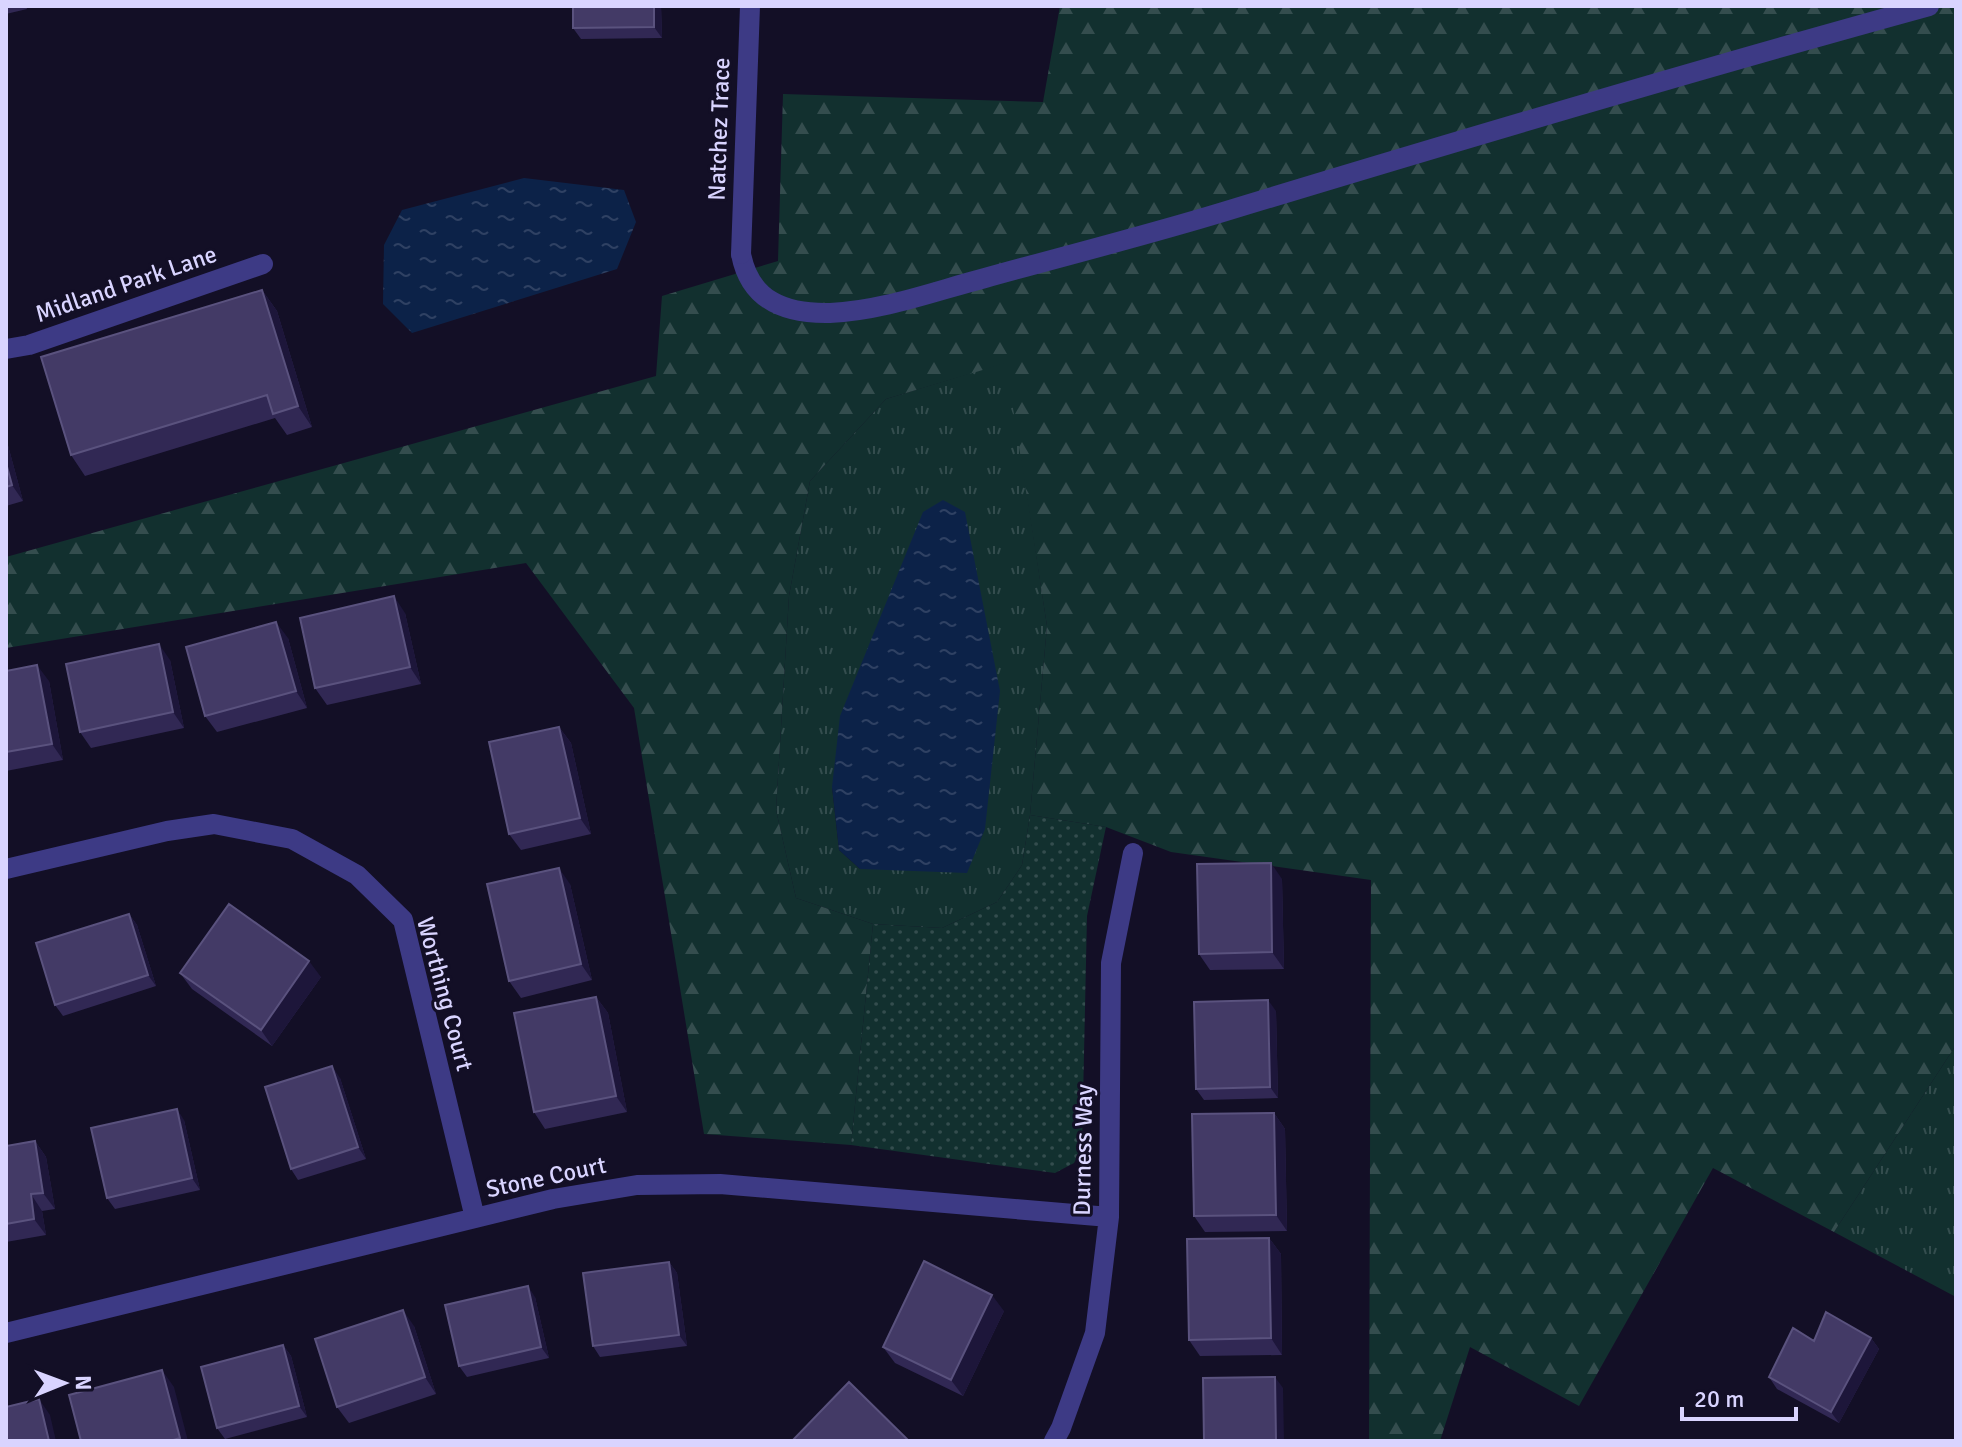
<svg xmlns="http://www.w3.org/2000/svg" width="1962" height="1447" viewBox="0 0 1962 1447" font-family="Signika,sans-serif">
<defs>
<pattern id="grass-tufts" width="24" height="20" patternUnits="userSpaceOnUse" patternTransform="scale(2)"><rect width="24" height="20" fill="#12302f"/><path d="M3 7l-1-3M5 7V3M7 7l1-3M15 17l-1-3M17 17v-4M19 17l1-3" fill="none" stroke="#344d4e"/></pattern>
<pattern id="forest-firs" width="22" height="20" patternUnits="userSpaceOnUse" patternTransform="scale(2)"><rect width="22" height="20" fill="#12302f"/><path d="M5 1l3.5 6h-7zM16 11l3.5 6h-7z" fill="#344d4e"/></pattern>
<pattern id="park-dots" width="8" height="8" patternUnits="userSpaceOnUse" patternTransform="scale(2)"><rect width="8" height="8" fill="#12302f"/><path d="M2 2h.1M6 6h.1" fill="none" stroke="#344d4e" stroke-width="1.8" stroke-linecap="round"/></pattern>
<pattern id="water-ripples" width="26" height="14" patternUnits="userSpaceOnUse" patternTransform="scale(2)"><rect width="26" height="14" fill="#0c2248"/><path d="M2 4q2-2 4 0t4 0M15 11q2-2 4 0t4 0" fill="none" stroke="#2f4163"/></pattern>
</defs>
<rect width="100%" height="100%" fill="#130f26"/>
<!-- grass -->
<path fill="url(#grass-tufts)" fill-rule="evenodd" d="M1007,362L1047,626L1030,815L1022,865L997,902L942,928L873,924L796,898L776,810L789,596L810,481L886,399ZM832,787L860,869L839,850Z
M1956,1045V1297L1834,1232Z"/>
<!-- forest -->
<path fill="url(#forest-firs)" d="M1060,6H1956V1045L1834,1232L1713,1168L1579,1406L1470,1347L1440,1441H1369L1371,880L1171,852L1106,827L1030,815L1047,626L1006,363L886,399L810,481L789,596L776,810L796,898L873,924L851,1145L704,1134L634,708L526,563L6,648V557L656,376L662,296L778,261L783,94L1043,102Z"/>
<!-- park -->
<path fill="url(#park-dots)" d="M1030,815L1106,827L1087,916L1082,1147L1074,1163L1055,1173L851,1145L873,924L942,928L997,902L1022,865Z"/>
<!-- water -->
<path fill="url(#water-ripples)" d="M524,178L624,190L636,222L617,269L412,333L383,304L384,245L402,210Z
M943,500L965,512L1000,691L985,829L967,873L860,869L839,850L832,787L840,716L923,512Z"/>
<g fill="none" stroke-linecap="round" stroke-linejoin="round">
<!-- lane -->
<path stroke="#3d3a85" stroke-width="20" d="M741,254C750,301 785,314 830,313C882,311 935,291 985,278C1064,256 1144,236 1223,212C1457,141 1692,71 1929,6"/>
<!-- street -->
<path stroke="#3d3a85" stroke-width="20" d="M741,254L750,6
M6,349L29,345L263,264
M6,869L167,831L214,824L292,839L357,875L403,920L475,1218
M6,1333L553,1199L637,1185L720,1184L1109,1217
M1054,1441L1061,1428L1095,1333L1109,1217L1111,963L1133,853"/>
</g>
<!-- wall -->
<path fill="#312854" d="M6,6H26L27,9L6,14Z
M661,6L662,38L581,39L573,28Z
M262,290L277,311L312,427L287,435L275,418L85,476L71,455Z
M6,438L23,501L6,506Z
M405,613L421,684L327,705L315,688Z
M288,638L307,708L217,732L205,716Z
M170,660L184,728L91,748L80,732Z
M6,671L49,681L63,760L6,771Z
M559,727L571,743L591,834L521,850L509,834Z
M1282,879L1284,969L1210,970L1199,954Z
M570,884L592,980L521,998L509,981Z
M129,914L137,925L156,986L63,1016L55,1005Z
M180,973L321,977L272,1046L192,989Z
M596,997L608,1013L627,1112L545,1129L534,1112Z
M1276,1011L1278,1098L1204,1100L1196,1089Z
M340,1078L366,1159L298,1180L291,1169Z
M1274,1113L1285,1129L1287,1231L1205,1232L1194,1216Z
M184,1120L200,1190L115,1209L107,1198Z
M35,1141L46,1157L55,1209L42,1211L46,1235L6,1242V1146Z
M1269,1238L1281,1254L1282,1355L1200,1356L1189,1340Z
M669,1262L677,1273L687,1346L600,1357L593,1346Z
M535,1297L549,1358L467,1377L459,1366Z
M1004,1311L963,1396L895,1363L883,1347Z
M414,1326L436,1394L349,1423L337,1407Z
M1871,1338L1879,1349L1839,1423L1777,1389L1769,1377L1814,1341Z
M283,1345L291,1356L307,1417L225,1439L217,1428Z"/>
<!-- shaded-wall -->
<path fill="#1d163a" d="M654,6H661L662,38L654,27Z
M262,290L277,311L312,427L298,406Z
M6,438L23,501L12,485L6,463Z
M394,596L405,613L421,684L410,667Z
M276,622L288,638L307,708L296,691Z
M159,644L170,660L184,728L173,712Z
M37,665L49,681L63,760L52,744Z
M559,727L571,743L591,834L580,818Z
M1271,863L1282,879L1284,969L1272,952Z
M559,868L570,884L592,980L581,964Z
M129,914L137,925L156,986L148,975Z
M309,961L321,977L272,1046L261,1030Z
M596,997L608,1013L627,1112L616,1096Z
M1268,1000L1276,1011L1278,1098L1270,1087Z
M332,1066L340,1078L366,1159L358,1147Z
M177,1109L184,1120L200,1190L192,1178Z
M1274,1113L1285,1129L1287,1231L1276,1215Z
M35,1141L46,1157L55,1209L43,1193Z
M31,1194L42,1211L46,1235L34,1219Z
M1269,1238L1281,1254L1282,1355L1271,1338Z
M669,1262L677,1273L687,1346L679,1335Z
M528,1286L535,1297L549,1358L541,1347Z
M992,1295L1004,1311L963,1396L951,1380Z
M403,1310L414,1326L436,1394L425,1377Z
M1871,1338L1879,1349L1839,1423L1831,1412Z
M283,1345L291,1356L307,1417L299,1406Z
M162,1370L174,1387L188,1441H182L180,1438Z
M1275,1377L1283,1388L1284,1441H1276Z
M39,1399L50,1415L56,1441H49Z"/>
<!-- building -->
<path fill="#433a66" stroke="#5a527e" stroke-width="2" d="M573,6H654V27L573,28Z
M262,290L298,406L273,414L267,395L71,455L41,357Z
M6,463L12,485L6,487Z
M394,596L410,667L315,688L300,618Z
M276,622L296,691L205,716L186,647Z
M159,644L173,712L80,732L66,664Z
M37,665L52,744L6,752V671Z
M559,727L580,818L509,834L489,742Z
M1271,863L1272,952L1199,954L1197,864Z
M559,868L581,964L509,981L487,884Z
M229,904L309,961L261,1030L180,973Z
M129,914L148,975L55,1005L36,943Z
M596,997L616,1096L534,1112L514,1013Z
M1268,1000L1270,1087L1196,1089L1194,1002Z
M332,1066L358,1147L291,1169L265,1087Z
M177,1109L192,1178L107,1198L91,1128Z
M1274,1113L1276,1215L1194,1216L1192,1114Z
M35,1141L43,1193L31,1194L34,1219L6,1224V1146Z
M1269,1238L1271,1338L1189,1340L1187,1239Z
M924,1261L992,1295L951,1380L883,1347Z
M669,1262L679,1335L593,1346L583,1273Z
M528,1286L541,1347L459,1366L445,1305Z
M403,1310L425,1377L337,1407L315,1339Z
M1826,1312L1871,1338L1831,1412L1769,1377L1793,1328L1814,1341Z
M283,1345L299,1406L217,1428L201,1367Z
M162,1370L180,1438L170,1441H81L69,1395Z
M1275,1377L1276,1441H1204L1203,1378Z
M849,1382L909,1441H792Z
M39,1399L49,1441H6V1407Z"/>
<g text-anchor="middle" stroke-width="6" stroke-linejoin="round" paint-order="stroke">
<!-- street labels -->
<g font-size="24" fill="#d9d4ff" stroke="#130f26">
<text transform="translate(719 129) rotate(-88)" y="8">Natchez Trace</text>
<text transform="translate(126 284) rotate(-19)" y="8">Midland Park Lane</text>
<text transform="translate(445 994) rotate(75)" y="8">Worthing Court</text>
<text transform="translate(1083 1150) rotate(-89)" y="8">Durness Way</text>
<text transform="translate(546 1177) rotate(-12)" y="8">Stone Court</text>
</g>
</g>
<!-- border -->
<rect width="1962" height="1447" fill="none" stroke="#d9d4ff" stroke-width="16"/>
<!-- north arrow -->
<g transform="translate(64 1383) rotate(89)" stroke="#130f26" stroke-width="6" paint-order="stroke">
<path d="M0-6L14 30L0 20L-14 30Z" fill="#d9d4ff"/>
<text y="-12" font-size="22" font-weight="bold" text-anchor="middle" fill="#d9d4ff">N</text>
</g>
<!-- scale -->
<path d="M1682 1407v12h114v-12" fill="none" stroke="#d9d4ff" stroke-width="4"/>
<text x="1694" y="1407" font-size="24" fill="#d9d4ff" stroke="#130f26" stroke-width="6" paint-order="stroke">20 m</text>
</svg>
